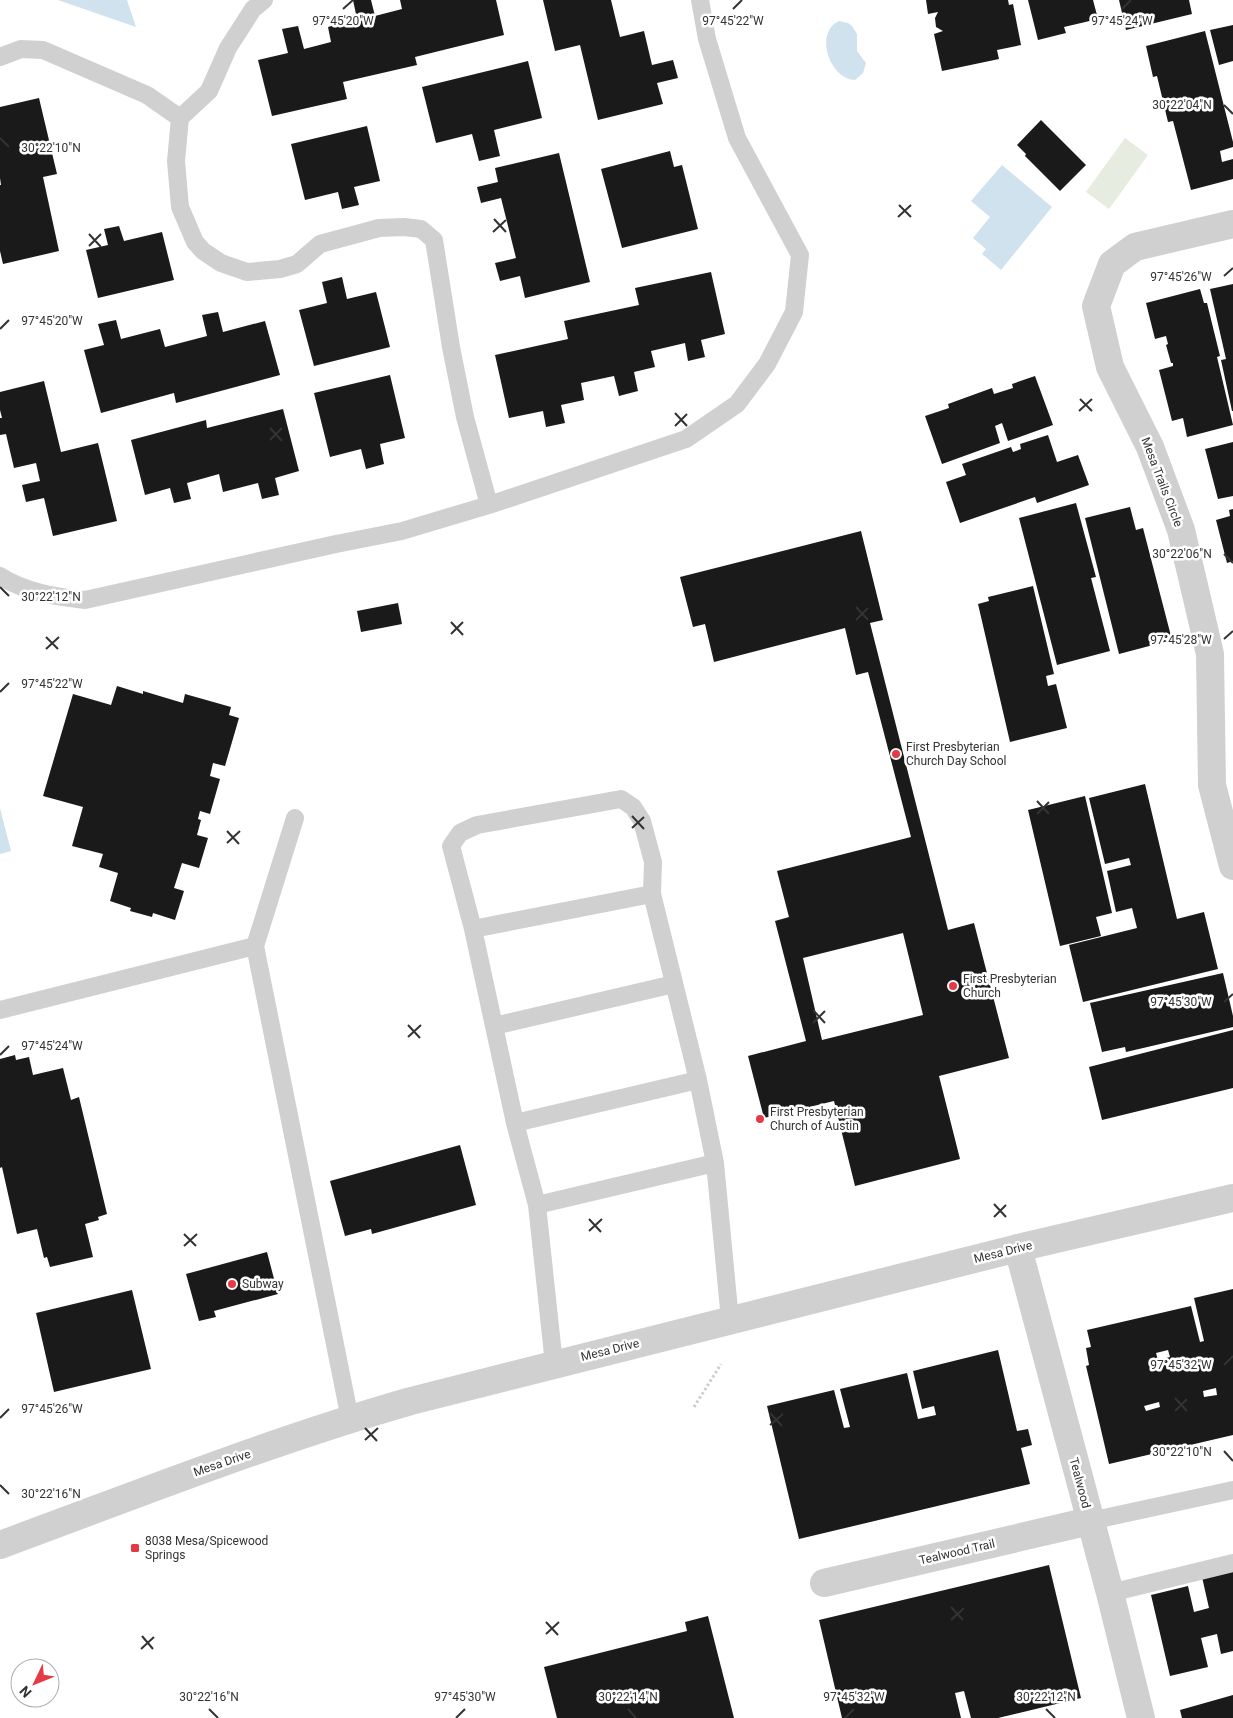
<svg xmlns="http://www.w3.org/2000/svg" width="1233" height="1718" viewBox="0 0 1233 1718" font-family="Roboto,sans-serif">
<rect width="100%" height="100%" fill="#fff"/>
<!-- green -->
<path fill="#e6ecdf" d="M1125,138L1148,155L1109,209L1086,192Z"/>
<!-- water -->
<path fill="#cfe2ee" d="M58,0H127L136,27Z
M839,21L848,23L852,26L857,34V51L866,63L863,73L855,80C829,79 814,32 839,21Z
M1002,165L1052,207L1001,270L982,254L986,249L973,238L990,217L971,201Z
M0,808L11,851L0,854Z"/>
<!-- building -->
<path fill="#1a1a1a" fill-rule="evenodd" d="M353,0H371L375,16L402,9L400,0H496L504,35L415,57L417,65L343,82L347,99L272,116L258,60L288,53L282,29L298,26L304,49L331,42L328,27L357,19Z
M543,0H611L620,37L644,31L652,65L673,60L678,78L657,83L663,104L598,120L580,45L555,51Z
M926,0H1008L1009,5L1013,4L1021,45L997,50L999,59L942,71L934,34L943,31L936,27L935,18L938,12L928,14Z
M1028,0H1093L1098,19L1064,27L1066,33L1038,40Z
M1119,0H1189L1192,14L1126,30Z
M1233,25V61L1219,65L1210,30Z
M1205,31L1233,142V147L1220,151L1222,162L1233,159V179L1191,190L1173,121L1168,122L1157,76L1153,77L1146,46Z
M528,61L542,118L494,130L500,156L479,161L472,134L436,143L422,87Z
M39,98L57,174L43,177L59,251L3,264L0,251V185H1L0,178V107Z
M1041,120L1086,165L1060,191L1025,156L1026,154L1017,145Z
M367,126L380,181L354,187L359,205L342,209L338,192L305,200L291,144Z
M670,151L674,167L682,165L698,229L622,248L601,169Z
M559,153L590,282L525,298L520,276L500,281L495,263L516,258L501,198L481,203L477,187L498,182L495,168Z
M119,226L124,241L162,232L174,280L98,298L86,250L108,245L104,229Z
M711,272L725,334L701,340L705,357L688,361L685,343L651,351L655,367L634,372L638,391L619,396L614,376L581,383L584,400L561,405L565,423L546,427L543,411L509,418L495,355L568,339L564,321L639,305L635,288Z
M342,277L347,299L376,292L390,347L314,366L299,310L327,303L322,282Z
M1233,284V411H1232L1221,360L1226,359L1210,289Z
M1200,289L1204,303H1207L1220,356L1217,357L1233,425L1187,437L1183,418L1172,421L1159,370L1173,366V363H1171L1166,345L1168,344L1166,336L1155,339L1146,303Z
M218,312L223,332L265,321L280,375L176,403L174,393L101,413L84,350L104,345L98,324L116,320L121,339L160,329L165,347L207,336L202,315Z
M390,375L405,438L380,444L384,464L366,469L361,449L330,457L314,393Z
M1035,376L1053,425L1008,441L1002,423L995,426L1000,443L942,464L925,416L949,408L948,404L992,388L994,394L1013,388L1012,384Z
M44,381L61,452L98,443L117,521L53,536L44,498L26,502L22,485L40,481L36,463L14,468L6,434L0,435V418H2L0,410V392Z
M283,409L299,471L275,478L279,495L262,499L258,483L223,492L219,474L187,483L191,499L174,503L170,488L145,495L131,440L206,420L207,428Z
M1048,435L1057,462L1078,455L1089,485L1037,503L1035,497L960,523L946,482L966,475L962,464L1011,447L1013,452L1021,449L1020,444Z
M1233,442V496L1218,499L1205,449Z
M1076,503L1096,577L1091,578L1110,651L1057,665L1019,518Z
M1130,507L1136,530L1143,528L1172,640L1119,654L1085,518Z
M1233,509V561L1227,563L1216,520L1230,516L1229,510Z
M861,531L883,620L870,623L948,930L974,923L1009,1058L939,1076L960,1159L855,1186L834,1101L764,1118L748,1056L806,1041L775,921L789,917L777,871L911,837L868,672L856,675L845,628L714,662L705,624L693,627L680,577ZM903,933L923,1015L822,1040L803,958Z
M1033,586L1054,674L1046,676L1048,686L1056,684L1067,728L1010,742L978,604L989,601L988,597Z
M398,603L402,624L361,632L357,611Z
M117,686L143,694V691L183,703L185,694L231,707L229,715L239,718L225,766L213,763L210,776L220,779L210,814L200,811L198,819L201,820L197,835L208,838L199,868L182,863L174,888L184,891L175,920L153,913L152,917L130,911L131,908L110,901L118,873L99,867L103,854L72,846L83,807L43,796L73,694L111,705Z
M1145,784L1177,919L1204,912L1218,969L1083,1002L1069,945L1153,924L1137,928L1132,908L1116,912L1107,871L1131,865L1129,858L1105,864L1089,798Z
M1085,796L1112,913L1096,917L1101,936L1060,946L1028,810Z
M1223,973L1233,1016V1027L1126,1052L1125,1047L1102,1052L1090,1003Z
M1233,1030V1088L1102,1120L1089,1067Z
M15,1055L16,1060L29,1057L33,1075L63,1068L71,1100L79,1097L107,1214L98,1217L99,1220L85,1224L93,1257L50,1267L47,1257L44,1258L37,1229L17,1234L2,1167L0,1168V1059Z
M460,1145L476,1205L372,1234L371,1229L345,1236L330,1181Z
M267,1252L278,1294L214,1311L216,1317L199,1321L186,1274Z
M1233,1289V1435L1109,1464L1086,1366L1089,1365L1086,1348L1091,1347L1087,1330L1191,1306L1200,1342L1204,1341L1194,1298ZM1168,1350L1170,1357L1158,1360L1156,1353ZM1216,1388L1217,1395L1204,1397L1203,1391ZM1159,1402L1160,1407L1146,1411L1144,1406Z
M132,1290L151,1369L54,1392L36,1313Z
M998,1350L1017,1431L1028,1429L1032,1445L1021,1448L1030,1484L799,1539L767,1406L834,1390L844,1428L850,1427L840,1389L907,1373L918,1419L936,1415L934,1406L922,1409L913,1371Z
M1049,1565L1081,1698L998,1718H971L964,1691L955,1693L961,1718H842L819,1620Z
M1233,1569V1651L1221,1654L1217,1634L1201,1638L1208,1667L1170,1676L1151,1595L1188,1586L1194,1612L1209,1608L1202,1577Z
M708,1616L734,1718H557L544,1667L687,1631L685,1622Z
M1233,1695V1718H1182L1180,1710Z"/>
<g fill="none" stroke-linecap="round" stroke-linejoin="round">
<!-- path -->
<path stroke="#cdcdcd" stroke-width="3" stroke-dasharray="2.5 2.5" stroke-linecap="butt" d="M694,1407L721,1364"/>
<!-- service -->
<path stroke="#d0d0d0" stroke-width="18" d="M0,57L21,49L43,50L147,95L180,118L176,161L180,207L195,242L203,251L221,263L247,272L280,269L297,264L320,244L379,228L404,227L421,229L434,240L451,347L465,417L489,505L402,531L336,544L85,600C56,597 25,592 0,576
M180,118L209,91L228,48L253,9L264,0
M489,505L686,439L737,404L767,364L794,312L800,255L737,138L707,39L700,0
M295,818L255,946L350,1419
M473,929L652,894
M0,1010L255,946
M494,1026L674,984
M515,1123L698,1080
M537,1205L715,1163
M554,1364L537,1205L515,1123L473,929L451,846L460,833L477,825L621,799L633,807L642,821L653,862L652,894L698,1080L715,1163L730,1320
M1090,1521L1233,1490
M1110,1593L1233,1563"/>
<!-- minor -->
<path stroke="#d0d0d0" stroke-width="28" d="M1233,224L1135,247L1112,264L1096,306L1110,367L1150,447L1181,530L1210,654L1212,785L1233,866
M1018,1248L1110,1593L1141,1718
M824,1583L1090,1521"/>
<!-- tertiary -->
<path stroke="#d0d0d0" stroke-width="28" d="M0,1545C136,1495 271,1441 411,1401L1018,1248L1233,1198"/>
</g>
<!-- ticks -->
<path fill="none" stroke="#333" stroke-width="2" d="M343,9L353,0M733,9L742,0M1122,9L1131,0M1224,105L1233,114M0,138L9,147M899,205L911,217M898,217L911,205M494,219L506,232M493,232L506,220M89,234L101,247M89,246L101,234M1224,276L1233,268M0,329L9,320M1080,399L1092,411M1079,411L1092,399M675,413L687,426M675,426L687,414M270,428L282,441M270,440L282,428M1224,554L1233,563M0,587L9,596M856,607L868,620M856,620L868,608M451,622L463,635M451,634L463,622M46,637L58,649M1224,639L1233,631M46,649L59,637M0,692L9,683M1037,801L1049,814M1037,814L1049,802M632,816L644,829M632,828L644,817M227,831L239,844M227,843L240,831M1224,1002L1233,994M813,1010L825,1023M813,1023L825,1011M408,1025L420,1038M408,1037L421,1025M0,1055L9,1046M994,1204L1006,1217M994,1217L1006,1205M589,1219L601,1232M589,1231L602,1219M184,1234L196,1246M184,1246L197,1234M1224,1365L1233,1356M1175,1398L1187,1411M1175,1411L1187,1399M770,1413L782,1426M0,1418L9,1409M770,1425L783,1414M365,1428L377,1441M365,1440L378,1428M1224,1451L1233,1461M0,1485L9,1494M951,1607L963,1620M951,1620L964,1608M546,1622L558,1635M546,1634L559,1622M142,1636L153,1649M141,1649L154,1637M209,1709L218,1718M628,1709L636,1718M1046,1709L1055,1718M456,1718L465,1709M845,1718L854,1709"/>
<!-- markers -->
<g fill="#e63946" stroke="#fff" stroke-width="2">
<circle cx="896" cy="754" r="5"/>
<circle cx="953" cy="986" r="5"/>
<circle cx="760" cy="1119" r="5"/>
<circle cx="232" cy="1284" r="5"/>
<rect x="130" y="1543" width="10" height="10" rx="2.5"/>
</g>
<g text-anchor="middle" stroke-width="5" stroke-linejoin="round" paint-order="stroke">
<!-- street labels -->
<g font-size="12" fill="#333" stroke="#fff">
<text transform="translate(1162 482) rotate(69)" y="4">Mesa Trails Circle</text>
<text transform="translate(1003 1252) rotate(-14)" y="4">Mesa Drive</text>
<text transform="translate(610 1350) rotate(-14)" y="4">Mesa Drive</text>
<text transform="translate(222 1463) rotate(-19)" y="4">Mesa Drive</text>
<text transform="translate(1080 1483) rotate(75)" y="4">Tealwood</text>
<text transform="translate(957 1552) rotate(-13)" y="4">Tealwood Trail</text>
</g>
<!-- poi labels -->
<g font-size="12" fill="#333" stroke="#fff" text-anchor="start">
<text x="906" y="751">First Presbyterian<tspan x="906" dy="14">Church Day School</tspan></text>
<text x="963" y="983">First Presbyterian<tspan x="963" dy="14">Church</tspan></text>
<text x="770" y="1116">First Presbyterian<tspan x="770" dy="14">Church of Austin</tspan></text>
<text x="242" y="1288">Subway</text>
<text x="145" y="1545">8038 Mesa/Spicewood<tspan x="145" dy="14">Springs</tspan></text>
</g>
</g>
<g font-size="12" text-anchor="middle" fill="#333" stroke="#fff" stroke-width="5" stroke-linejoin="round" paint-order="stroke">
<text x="343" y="25">97°45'20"W</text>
<text x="733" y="25">97°45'22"W</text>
<text x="1122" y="25">97°45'24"W</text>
<text x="1182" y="109">30°22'04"N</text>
<text x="51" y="152">30°22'10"N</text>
<text x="1181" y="281">97°45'26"W</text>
<text x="52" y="325">97°45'20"W</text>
<text x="1182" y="558">30°22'06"N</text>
<text x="51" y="601">30°22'12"N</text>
<text x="1181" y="644">97°45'28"W</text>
<text x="52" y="688">97°45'22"W</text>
<text x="1181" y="1006">97°45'30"W</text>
<text x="52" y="1050">97°45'24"W</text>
<text x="1181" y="1369">97°45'32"W</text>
<text x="52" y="1413">97°45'26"W</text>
<text x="1182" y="1456">30°22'10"N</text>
<text x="51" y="1498">30°22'16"N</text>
<text x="209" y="1701">30°22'16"N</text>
<text x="628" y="1701">30°22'14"N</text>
<text x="1046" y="1701">30°22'12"N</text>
<text x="465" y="1701">97°45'30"W</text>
<text x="854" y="1701">97°45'32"W</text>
</g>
<!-- north arrow -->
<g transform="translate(35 1683) rotate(227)"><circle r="24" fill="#ffffff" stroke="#adadad"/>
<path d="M0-4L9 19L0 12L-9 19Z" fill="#e63946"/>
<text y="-8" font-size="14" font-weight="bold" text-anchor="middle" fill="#333333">N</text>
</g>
</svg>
